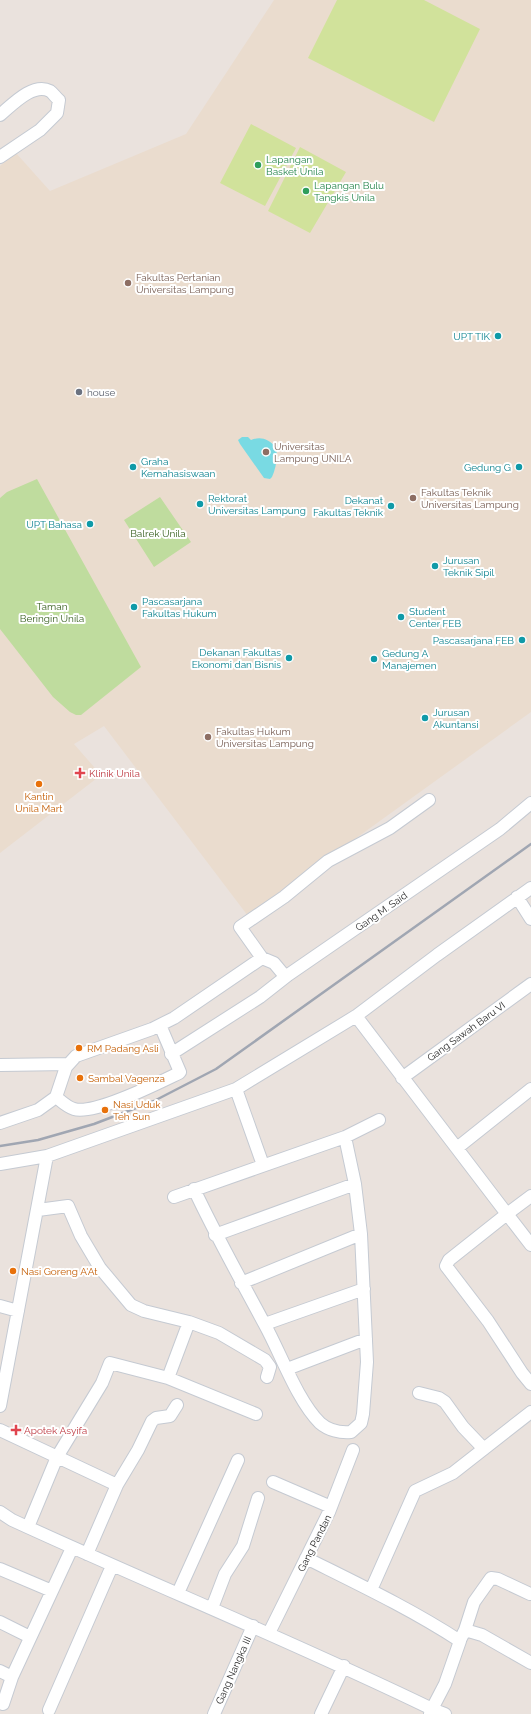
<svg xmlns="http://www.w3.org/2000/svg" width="531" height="1714" viewBox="0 0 531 1714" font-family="Raleway,sans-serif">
<rect width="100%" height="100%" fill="#eae2dd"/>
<!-- education -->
<path fill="#eadcce" d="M274,0H531V712L248,916L104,726L74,744L101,775L0,853V166L16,153L50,191L186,134Z"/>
<!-- green -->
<path fill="#bfdc9e" d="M37,479L141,667L81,715H76L70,712L53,697L0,629V498L7,492Z
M160,497L191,542L154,567L124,520Z"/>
<!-- pitch -->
<path fill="#d1e29b" d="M337,0H424L480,29L434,122L308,58Z
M251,124L296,148L265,206L220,183Z
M300,147L346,172L310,233L268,211Z"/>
<!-- water -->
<path fill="#79dae3" d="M242,437H248L251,440C261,436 268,439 276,447C278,457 276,468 272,477L270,479L264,478L240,444L238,440Z"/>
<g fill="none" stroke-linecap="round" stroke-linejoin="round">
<defs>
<path id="minor" d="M0,115C12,105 33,82 50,91C53,93 56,98 59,100L57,113L40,130L0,157
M429,800L390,828L328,861L284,897L240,927L262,958L274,963L284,975H288L500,829L531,803
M517,897L531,919
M356,1016L507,1214L531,1196
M171,1054L260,997L288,975
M0,1065L68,1064
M402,1078L531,984
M236,1089L263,1165
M56,1097C61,1101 67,1107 74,1109C95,1115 158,1083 179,1073L180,1072L160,1025
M0,1123L38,1110L56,1097L66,1067L76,1056L152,1029L174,1018L262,958
M457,1148L531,1089
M0,1164L47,1156L236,1089L356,1016L437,955L531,888
M194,1189C216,1236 241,1280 265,1325C281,1354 297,1400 320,1423C328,1430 340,1433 351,1432L361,1423L363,1414L367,1362L361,1234L355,1184L345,1137
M174,1197L345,1137L379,1120
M215,1235L355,1184
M531,1245L507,1214L449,1260L446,1266L488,1321L522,1373L531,1384
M241,1283L361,1234
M0,1306L18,1311
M189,1322L219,1333L265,1360L270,1367L267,1377
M265,1324L364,1289
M287,1369L366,1339
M168,1378L256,1414
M419,1393L439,1398L445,1402L463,1427L484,1449
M0,1406L47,1156
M0,1430L117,1485L138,1450L152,1421L156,1418L170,1416L177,1405
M273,1482L331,1507
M0,1512L12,1520C151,1584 294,1642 432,1709L430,1714
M28,1527L57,1457L102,1383L110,1363L168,1378L189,1322L144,1311L131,1305L100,1268L81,1236L68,1206L38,1210
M87,1554L117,1485
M306,1558C358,1584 411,1609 460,1641L445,1684L432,1709L445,1714
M0,1569L52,1591
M371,1590L415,1491L453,1473L531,1412
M178,1593L238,1460
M212,1608L225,1574L243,1546L258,1498
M0,1622L30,1637
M465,1630L474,1602L491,1578L498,1579L530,1594
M269,1633L329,1512L353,1450
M461,1638L465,1630L482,1635L531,1663
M0,1671L12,1677L72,1548
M3,1704L12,1677
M49,1710L112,1566
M214,1714L253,1626
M321,1714L344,1666"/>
</defs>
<!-- minor casing -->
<use href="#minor" stroke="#c5cad2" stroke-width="14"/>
<!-- minor -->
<use href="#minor" stroke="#fff" stroke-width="12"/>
<!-- rail -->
<path stroke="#a0a6b2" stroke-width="2.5" d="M0,1146L38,1140L94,1124L154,1101L216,1069L531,844"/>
</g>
<!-- markers -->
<g fill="#2e9e5b" stroke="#fff" stroke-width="1.5">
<circle cx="258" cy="165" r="4"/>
<circle cx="306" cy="191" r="4"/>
</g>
<g fill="#8d6e63" stroke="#fff" stroke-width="1.5">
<circle cx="128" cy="283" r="4"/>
<circle cx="266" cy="452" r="4"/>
<circle cx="413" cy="498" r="4"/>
<circle cx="208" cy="737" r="4"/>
</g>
<g fill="#0f9aa8" stroke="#fff" stroke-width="1.5">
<circle cx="498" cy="336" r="4"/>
<circle cx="133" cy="467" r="4"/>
<circle cx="519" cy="467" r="4"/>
<circle cx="200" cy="504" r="4"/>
<circle cx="391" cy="506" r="4"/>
<circle cx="90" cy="524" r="4"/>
<circle cx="435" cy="566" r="4"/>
<circle cx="134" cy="607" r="4"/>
<circle cx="401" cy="617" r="4"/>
<circle cx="522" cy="640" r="4"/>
<circle cx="289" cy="658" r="4"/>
<circle cx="374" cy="659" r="4"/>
<circle cx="425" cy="718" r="4"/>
</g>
<circle fill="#6b7280" stroke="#fff" stroke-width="1.5" cx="79" cy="392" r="4"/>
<g fill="#e0444e" stroke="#fff" stroke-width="1.5">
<path d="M78 767h4v4h4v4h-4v4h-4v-4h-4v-4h4z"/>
<path d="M14 1424h4v4h4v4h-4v4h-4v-4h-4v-4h4z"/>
</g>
<g fill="#e8710a" stroke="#fff" stroke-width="1.5">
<circle cx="39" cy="784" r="4"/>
<circle cx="79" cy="1048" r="4"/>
<circle cx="80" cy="1078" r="4"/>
<circle cx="105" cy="1110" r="4"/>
<circle cx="13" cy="1271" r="4"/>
</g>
<g text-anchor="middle" stroke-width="4" stroke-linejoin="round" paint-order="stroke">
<!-- leisure labels -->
<g font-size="10" fill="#27864d" stroke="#fff" text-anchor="start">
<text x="266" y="163">Lapangan<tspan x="266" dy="12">Basket Unila</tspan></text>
<text x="314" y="189">Lapangan Bulu<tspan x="314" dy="12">Tangkis Unila</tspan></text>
</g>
<!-- education labels -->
<g font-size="10" fill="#785e54" stroke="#fff" text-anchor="start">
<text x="136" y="281">Fakultas Pertanian<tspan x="136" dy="12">Universitas Lampung</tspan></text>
<text x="274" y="450">Universitas<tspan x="274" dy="12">Lampung UNILA</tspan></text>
<text x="421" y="496">Fakultas Teknik<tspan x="421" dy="12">Universitas Lampung</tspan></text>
<text x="216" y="735">Fakultas Hukum<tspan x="216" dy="12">Universitas Lampung</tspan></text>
</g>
<!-- culture labels -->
<g font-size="10" fill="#0d838f" stroke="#fff" text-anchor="start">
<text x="490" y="340" text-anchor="end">UPT TIK</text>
<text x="141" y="465">Graha<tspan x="141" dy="12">Kemahasiswaan</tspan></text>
<text x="511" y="471" text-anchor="end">Gedung G</text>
<text x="208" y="502">Rektorat<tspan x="208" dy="12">Universitas Lampung</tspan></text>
<text x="383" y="504" text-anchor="end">Dekanat<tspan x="383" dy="12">Fakultas Teknik</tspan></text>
<text x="82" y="528" text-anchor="end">UPT Bahasa</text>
<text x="443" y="564">Jurusan<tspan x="443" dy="12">Teknik Sipil</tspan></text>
<text x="142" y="605">Pascasarjana<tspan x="142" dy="12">Fakultas Hukum</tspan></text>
<text x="409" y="615">Student<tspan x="409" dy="12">Center FEB</tspan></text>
<text x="514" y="644" text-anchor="end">Pascasarjana FEB</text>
<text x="281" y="656" text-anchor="end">Dekanan Fakultas<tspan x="281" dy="12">Ekonomi dan Bisnis</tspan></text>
<text x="382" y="657">Gedung A<tspan x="382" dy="12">Manajemen</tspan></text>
<text x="433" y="716">Jurusan<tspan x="433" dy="12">Akuntansi</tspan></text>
</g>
<!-- worship labels -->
<g font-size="10" fill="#5b616d" stroke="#fff" text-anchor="start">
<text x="87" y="396">house</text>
</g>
<!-- park labels -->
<g font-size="10" fill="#396021" stroke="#fff">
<text x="158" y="537">Balrek Unila</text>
<text x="52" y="610">Taman<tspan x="52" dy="12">Beringin Unila</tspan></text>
</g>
<!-- health labels -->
<g font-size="10" fill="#be3a42" stroke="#fff" text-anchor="start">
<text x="89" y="777">Klinik Unila</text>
<text x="24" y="1434">Apotek Asyifa</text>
</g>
<!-- food labels -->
<g font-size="10" fill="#c56008" stroke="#fff" text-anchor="start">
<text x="39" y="800" text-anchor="middle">Kantin<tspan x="39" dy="12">Unila Mart</tspan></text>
<text x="87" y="1052">RM Padang Asli</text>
<text x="88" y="1082">Sambal Vagenza</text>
<text x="113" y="1108">Nasi Uduk<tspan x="113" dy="12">Teh Sun</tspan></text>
<text x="21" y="1275">Nasi Goreng A'At</text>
</g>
<!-- street labels -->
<g font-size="10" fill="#2a2a2a" stroke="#fff">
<text transform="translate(381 911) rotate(-35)" y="4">Gang M. Said</text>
<text transform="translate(466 1031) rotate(-36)" y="4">Gang Sawah Baru VI</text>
<text transform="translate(314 1543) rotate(-63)" y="4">Gang Pandan</text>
<text transform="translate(233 1670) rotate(-66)" y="4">Gang Nangka III</text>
</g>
</g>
</svg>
